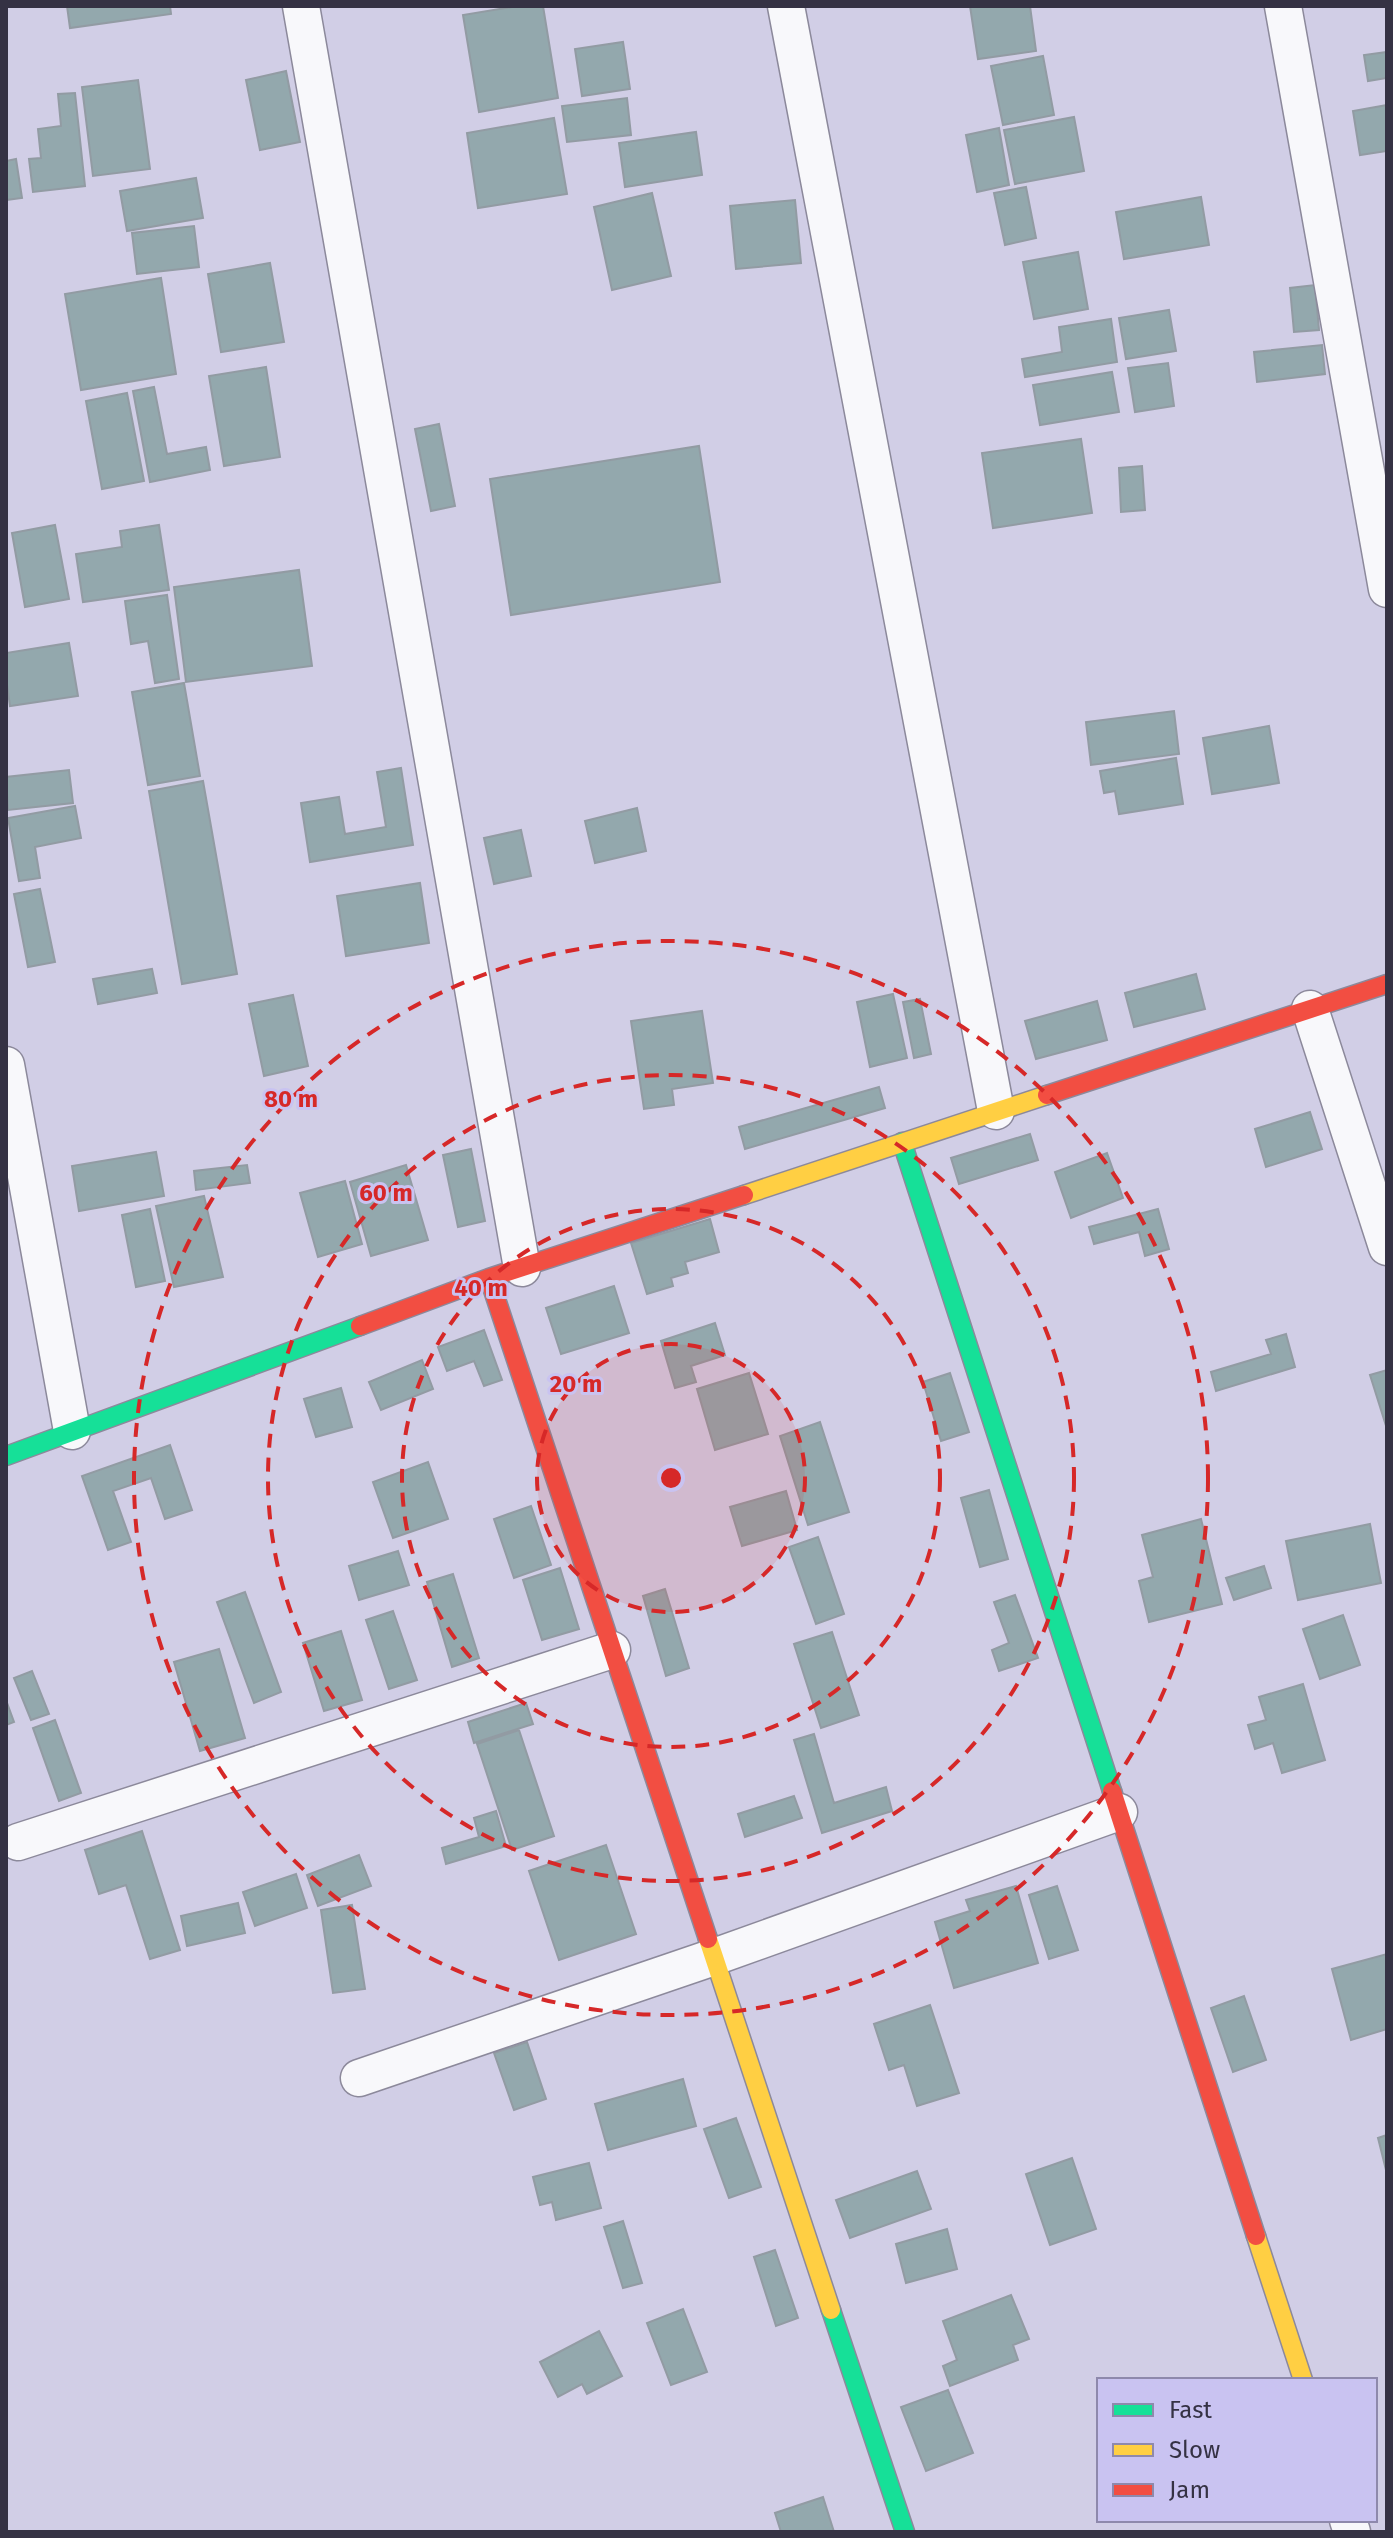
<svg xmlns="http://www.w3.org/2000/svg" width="1393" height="2538" viewBox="0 0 1393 2538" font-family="'Fira Sans',sans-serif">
<rect width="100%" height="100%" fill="#d1cee6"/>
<!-- building -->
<path fill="#93a8ad" stroke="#929ba3" stroke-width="2" d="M67,6H170L171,14L70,28Z
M518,6H543L558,98L479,112L463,15Z
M970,6H1030L1036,51L978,59Z
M623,42L630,89L582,96L575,49Z
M1387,52V78L1368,81L1364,55Z
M1043,56L1054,115L1003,125L991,66Z
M286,71L300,142L260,150L246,80Z
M138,80L150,169L93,176L82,87Z
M75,93L85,186L33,192L29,159L41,158L38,129L61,126L58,94Z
M627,98L631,135L567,142L562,106Z
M1387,105V151L1360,155L1353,111Z
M1074,117L1084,171L1015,184L1004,130Z
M554,118L567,194L478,208L467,133Z
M999,128L1009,185L977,192L966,135Z
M696,132L702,175L625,187L619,143Z
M16,159L22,198L6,200V161Z
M196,178L203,218L127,231L120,191Z
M1026,187L1036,238L1005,245L994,193Z
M652,193L671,276L612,290L594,207Z
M1201,197L1209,245L1124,259L1116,212Z
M795,200L801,263L736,269L730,206Z
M194,226L199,267L137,274L132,233Z
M1078,252L1088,309L1034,319L1023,262Z
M270,263L284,342L221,352L208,274Z
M161,278L176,374L81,390L65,294Z
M1315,285L1319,330L1294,332L1290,288Z
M1169,310L1176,351L1126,359L1119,318Z
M1111,319L1117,362L1025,377L1022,359L1062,352L1059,327Z
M1322,345L1325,374L1257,382L1254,352Z
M1168,363L1174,406L1135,412L1128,368Z
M266,367L280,457L224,466L209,376Z
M1112,372L1119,412L1040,425L1033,385Z
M154,387L167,454L206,447L210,470L150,482L133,391Z
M127,393L144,481L102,489L86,401Z
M439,424L455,506L431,511L415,429Z
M1081,439L1092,513L993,528L982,453Z
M699,446L720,582L511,615L490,479Z
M1142,466L1145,510L1121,512L1119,468Z
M55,525L69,599L25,607L12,533Z
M159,525L169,590L83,602L76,554L122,547L120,531Z
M299,570L312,666L186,682L174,587Z
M167,595L179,679L155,683L148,641L131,644L125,601Z
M69,643L78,696L10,706L6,678V653Z
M184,683L200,776L148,785L132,692Z
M1174,711L1179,754L1091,765L1086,722Z
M1269,726L1279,783L1212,794L1203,738Z
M1176,758L1183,804L1119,814L1115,791L1104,793L1100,771Z
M401,768L413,845L310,862L301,803L339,797L345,834L386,827L377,772Z
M69,770L73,803L8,810L6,777Z
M203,781L237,974L182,984L149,791Z
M75,806L81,838L35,847L40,878L19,881L8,818Z
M637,808L646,851L595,863L585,821Z
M521,830L531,876L494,884L484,838Z
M420,883L429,943L346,956L337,896Z
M40,889L55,962L28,967L14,894Z
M152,969L157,993L98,1004L93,979Z
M1196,974L1205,1009L1134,1027L1125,993Z
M893,994L907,1058L870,1067L857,1002Z
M293,995L308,1066L264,1076L249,1004Z
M920,999L931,1054L914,1058L903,1002Z
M1097,1001L1107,1040L1036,1059L1025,1021Z
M702,1011L713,1083L672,1089L674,1105L644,1109L631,1021Z
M879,1087L885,1108L745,1149L739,1127Z
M1310,1112L1322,1149L1266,1167L1255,1129Z
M1030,1134L1038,1160L959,1184L951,1158Z
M471,1149L485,1221L458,1227L443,1155Z
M156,1152L164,1196L79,1211L72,1166Z
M1107,1153L1123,1198L1071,1218L1055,1172Z
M247,1165L250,1183L196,1190L194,1171Z
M406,1165L428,1240L371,1256L350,1182Z
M345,1181L362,1244L318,1257L300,1193Z
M204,1196L223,1277L174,1287L156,1206Z
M150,1209L165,1281L136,1287L122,1215Z
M1158,1209L1169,1249L1145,1256L1139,1232L1094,1244L1089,1227Z
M710,1219L719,1252L685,1262L688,1273L671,1278L673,1286L647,1294L631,1243Z
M614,1286L629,1333L561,1354L546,1308Z
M715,1323L725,1355L691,1366L696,1382L675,1388L661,1341Z
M484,1330L502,1380L484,1386L474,1361L447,1371L438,1347Z
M1286,1334L1295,1367L1216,1391L1211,1372L1271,1354L1266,1340Z
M422,1360L433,1389L381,1410L369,1382Z
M1387,1370V1429L1370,1375Z
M749,1373L768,1434L715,1450L697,1389Z
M950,1373L969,1432L941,1441L923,1382Z
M341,1388L352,1427L316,1437L304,1399Z
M820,1422L849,1512L808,1525L780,1436Z
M170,1445L192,1510L165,1519L151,1478L113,1491L131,1542L108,1550L82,1476Z
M428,1462L448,1519L393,1538L373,1482Z
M989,1490L1008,1559L980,1567L961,1498Z
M786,1491L797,1530L742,1546L730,1507Z
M531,1506L551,1565L514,1578L494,1519Z
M1201,1519L1222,1604L1149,1622L1139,1581L1153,1577L1142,1535Z
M1370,1524L1381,1583L1298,1600L1286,1541Z
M818,1537L844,1614L816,1624L789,1547Z
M398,1551L409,1585L359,1600L349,1566Z
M1264,1566L1271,1588L1234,1600L1226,1578Z
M560,1568L579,1629L542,1640L523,1580Z
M453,1574L479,1658L452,1667L427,1582Z
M665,1589L689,1668L666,1676L643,1596Z
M245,1592L281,1692L254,1703L217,1602Z
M1015,1595L1038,1658L999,1671L992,1650L1009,1643L994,1602Z
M393,1611L417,1680L389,1689L366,1620Z
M1343,1615L1360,1665L1320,1679L1303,1629Z
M341,1631L362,1700L324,1711L303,1643Z
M832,1632L859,1715L821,1728L794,1644Z
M219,1649L245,1738L200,1751L174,1662Z
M32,1671L49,1714L31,1720L14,1678Z
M1303,1684L1325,1760L1282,1773L1273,1743L1255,1749L1248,1725L1266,1720L1259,1697Z
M6,1700L14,1722L6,1725Z
M526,1703L533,1724L474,1743L468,1722Z
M55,1720L81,1793L59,1801L33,1728Z
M519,1730L554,1836L512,1850L477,1744Z
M814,1734L834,1803L886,1787L892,1811L822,1833L794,1740Z
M794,1796L802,1818L745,1837L738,1814Z
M496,1811L506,1846L446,1864L442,1848L479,1837L474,1818Z
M142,1831L180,1950L150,1959L126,1885L99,1894L85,1850Z
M606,1845L636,1934L559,1960L529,1871Z
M359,1855L371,1886L318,1906L307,1875Z
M296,1874L307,1908L255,1926L243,1892Z
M1016,1886L1038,1963L954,1988L935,1922L970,1911L966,1900Z
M1057,1886L1078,1950L1049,1959L1029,1895Z
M238,1903L245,1933L187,1946L181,1916Z
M352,1905L365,1989L333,1993L321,1910Z
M1387,1954V2029L1351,2040L1332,1969Z
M1244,1996L1266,2060L1233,2072L1211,2008Z
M930,2005L959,2093L917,2106L904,2065L889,2070L874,2024Z
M527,2042L546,2099L514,2110L494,2053Z
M683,2079L696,2126L608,2150L595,2104Z
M736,2118L761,2187L729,2198L704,2129Z
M1387,2135V2174L1378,2138Z
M1072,2158L1096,2229L1050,2245L1026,2174Z
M589,2163L601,2208L556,2220L552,2202L540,2205L533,2177Z
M917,2171L931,2209L850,2238L836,2200Z
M623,2221L642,2283L623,2288L604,2227Z
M947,2229L957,2269L906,2283L896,2244Z
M775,2250L798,2318L776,2326L754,2257Z
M1011,2295L1029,2339L1013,2345L1018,2360L950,2386L943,2366L957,2360L943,2321Z
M683,2309L707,2372L671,2385L647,2323Z
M599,2331L622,2376L587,2394L582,2384L558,2397L540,2362Z
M948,2390L973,2453L926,2471L901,2407Z
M823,2497L834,2532H781L775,2513Z"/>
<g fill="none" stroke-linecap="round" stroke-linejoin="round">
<defs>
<path id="street" d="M301,6L522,1268
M786,6L996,1111
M1283,6L1387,589
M1310,1009L1387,1247
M6,1065L72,1431
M18,1842L612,1650
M359,2078L714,1957L1119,1812
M1348,2520L1352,2532"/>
<path id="fast" d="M902,1142L1112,1791
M6,1456L360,1326
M831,2310L905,2532"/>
<path id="slow" d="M744,1195L1047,1095
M708,1939L831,2310
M1256,2236L1303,2380"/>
<path id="jam" d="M1047,1095L1387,984
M489,1278L708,1939
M360,1326L489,1278L744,1195
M1112,1791L1256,2236"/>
</defs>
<!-- street casing -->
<use href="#street" stroke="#8c899b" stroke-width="39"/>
<!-- fast casing -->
<use href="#fast" stroke="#8c899b" stroke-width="21"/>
<!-- slow casing -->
<use href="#slow" stroke="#8c899b" stroke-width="21"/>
<!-- jam casing -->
<use href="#jam" stroke="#8c899b" stroke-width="21"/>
<!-- street -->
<use href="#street" stroke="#f8f8fb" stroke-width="36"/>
<!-- fast -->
<use href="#fast" stroke="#16e098" stroke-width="18"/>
<!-- slow -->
<use href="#slow" stroke="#ffcf43" stroke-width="18"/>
<!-- jam -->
<use href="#jam" stroke="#f24e42" stroke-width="18"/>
</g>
<!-- distance rings -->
<circle cx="671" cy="1478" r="134" fill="#d62828" fill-opacity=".12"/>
<g fill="none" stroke="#d62828" stroke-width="4" stroke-dasharray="14 10">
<circle cx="671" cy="1478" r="134"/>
<circle cx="671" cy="1478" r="269"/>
<circle cx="671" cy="1478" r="403"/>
<circle cx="671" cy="1478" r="537"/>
</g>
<circle cx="671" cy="1478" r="12" fill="#d62828" stroke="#c9c3f1" stroke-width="4"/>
<g font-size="24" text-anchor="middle" font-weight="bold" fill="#d62828" stroke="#c9c3f1" stroke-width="6" stroke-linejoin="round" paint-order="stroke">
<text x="291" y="1107">80 m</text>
<text x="386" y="1201">60 m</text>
<text x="481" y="1296">40 m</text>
<text x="576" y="1392">20 m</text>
</g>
<!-- border -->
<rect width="1393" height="2538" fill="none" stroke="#353244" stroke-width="16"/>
<!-- legend -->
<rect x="1097" y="2378" width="280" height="144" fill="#c9c3f1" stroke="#8e89ac" stroke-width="2"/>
<rect x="1113" y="2404" width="40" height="12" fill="#16e098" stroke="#8e89ac" stroke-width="2"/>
<text x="1169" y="2418" font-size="24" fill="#353244">Fast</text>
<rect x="1113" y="2444" width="40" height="12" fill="#ffcf43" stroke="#8e89ac" stroke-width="2"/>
<text x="1169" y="2458" font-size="24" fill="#353244">Slow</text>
<rect x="1113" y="2484" width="40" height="12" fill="#f24e42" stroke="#8e89ac" stroke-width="2"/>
<text x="1169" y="2498" font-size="24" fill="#353244">Jam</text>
</svg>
